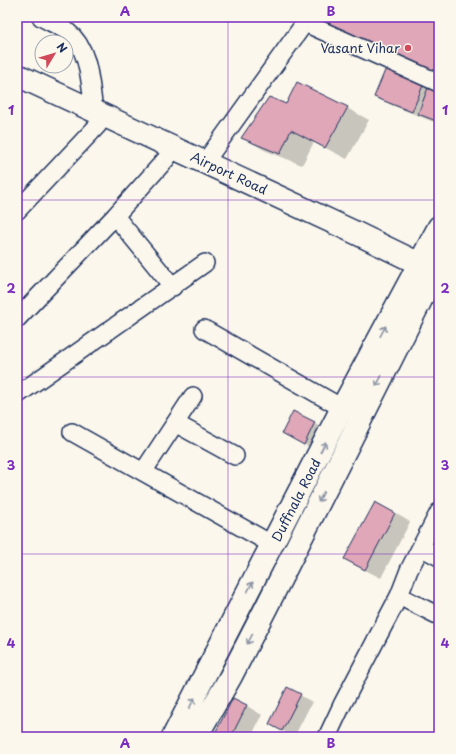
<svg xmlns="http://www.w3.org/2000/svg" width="456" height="754" viewBox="0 0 456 754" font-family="'Playpen Sans',sans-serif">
<rect width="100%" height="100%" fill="#fbf7ec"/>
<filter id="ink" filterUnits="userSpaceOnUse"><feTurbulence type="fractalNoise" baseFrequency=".025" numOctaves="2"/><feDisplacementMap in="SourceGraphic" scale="8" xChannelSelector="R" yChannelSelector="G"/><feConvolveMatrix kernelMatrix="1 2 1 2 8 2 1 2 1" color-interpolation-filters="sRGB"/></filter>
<g filter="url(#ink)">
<!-- shadow -->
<path fill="#0003" d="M386,69L439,90V124L391,105L376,96Z
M286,105L347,108L369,120L347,159L314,142L302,165L264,150L243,137Z
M294,412L326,429L315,450L294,439Z
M395,513L410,522L381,578L361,568Z
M288,688L312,702L294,737L281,730Z
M247,706L262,715L251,737H220Z"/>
<!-- building -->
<path fill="#e0a7b8" stroke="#1b2f5e" d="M318,17H439V76L316,20Z
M386,68L424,83L412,112L374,97Z
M297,82L348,107L325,148L291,130L280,154L241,138L269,97L286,104Z
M429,85L439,89V122L418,114Z
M293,411L315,422L304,445L282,433Z
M375,502L395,513L365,570L344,559Z
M287,687L301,694L282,731L269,724Z
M233,698L247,705L231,737H218L214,735Z"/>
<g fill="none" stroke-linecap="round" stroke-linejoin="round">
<defs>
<path id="minor" d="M41,17C49,22 60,26 68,32C90,49 90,85 94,110
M305,23L439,83
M205,162L309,17
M17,211L98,125
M115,216L173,287
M17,319L115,216L167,158
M204,329L342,408
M17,395L205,263
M175,423L235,456
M72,432L273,545
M143,472L193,396
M422,548L439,557
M399,596L439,616
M327,737L342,705L399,596L409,570L439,512"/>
<path id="major" d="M17,75L356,233L432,270
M173,737L342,408L439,227
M196,737L231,676L266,608L439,264"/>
</defs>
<!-- minor casing -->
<use href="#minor" stroke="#1b2f5e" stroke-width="20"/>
<!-- major casing -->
<use href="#major" stroke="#1b2f5e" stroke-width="25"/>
<!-- minor -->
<use href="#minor" stroke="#fbf7ec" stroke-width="17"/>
<!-- major -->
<use href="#major" stroke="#fbf7ec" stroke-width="22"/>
</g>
<!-- one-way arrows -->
<defs><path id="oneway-shaft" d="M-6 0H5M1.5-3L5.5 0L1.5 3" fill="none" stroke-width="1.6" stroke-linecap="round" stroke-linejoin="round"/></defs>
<g stroke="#8b93a5">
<use href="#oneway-shaft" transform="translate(383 331) rotate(-62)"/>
<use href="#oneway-shaft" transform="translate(379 381) rotate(117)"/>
<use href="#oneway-shaft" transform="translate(323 447) rotate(-63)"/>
<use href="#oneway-shaft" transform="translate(321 497) rotate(117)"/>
<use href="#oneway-shaft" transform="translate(250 587) rotate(-62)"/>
<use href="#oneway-shaft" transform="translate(250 639) rotate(117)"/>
<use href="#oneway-shaft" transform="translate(192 703) rotate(-63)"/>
</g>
</g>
<!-- grid -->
<path fill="none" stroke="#7b2cbf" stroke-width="1" stroke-opacity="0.55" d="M228,17V737M17,200H439M17,377H439M17,554H439"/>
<!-- markers -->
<circle fill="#d1495b" stroke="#fbf7ec" stroke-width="1.5" cx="408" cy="48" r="4"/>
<g text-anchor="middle" stroke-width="3" stroke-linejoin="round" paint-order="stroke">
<!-- poi labels -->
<g font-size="13" fill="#1b2f5e" stroke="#fbf7ec" text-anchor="end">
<text x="400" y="53">Vasant Vihar</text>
</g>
<!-- street labels -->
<g font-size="13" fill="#1b2f5e" stroke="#fbf7ec">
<text transform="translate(229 173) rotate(25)" y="5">Airport Road</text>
<text transform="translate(296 500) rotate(-63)" y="5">Duffnala Road</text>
</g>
</g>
<!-- margin -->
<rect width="456" height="754" fill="none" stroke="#fbf7ec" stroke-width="44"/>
<!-- north arrow -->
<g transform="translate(54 54) rotate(52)"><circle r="19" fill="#fbf7ec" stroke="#a1a7b3"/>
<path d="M0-3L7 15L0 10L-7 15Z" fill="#d1495b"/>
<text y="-6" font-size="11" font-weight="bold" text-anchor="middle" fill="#1b2f5e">N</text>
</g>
<rect x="22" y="22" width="412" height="710" fill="none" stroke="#7b2cbf" stroke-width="1.5"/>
<g font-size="13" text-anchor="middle" font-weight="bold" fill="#7b2cbf">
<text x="125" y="16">A</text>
<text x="331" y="16">B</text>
<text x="11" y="115">1</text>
<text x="445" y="115">1</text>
<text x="11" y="293">2</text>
<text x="445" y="293">2</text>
<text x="11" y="470">3</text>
<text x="445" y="470">3</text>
<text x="11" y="648">4</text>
<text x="445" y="648">4</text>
<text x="125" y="748">A</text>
<text x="331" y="748">B</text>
</g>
</svg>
